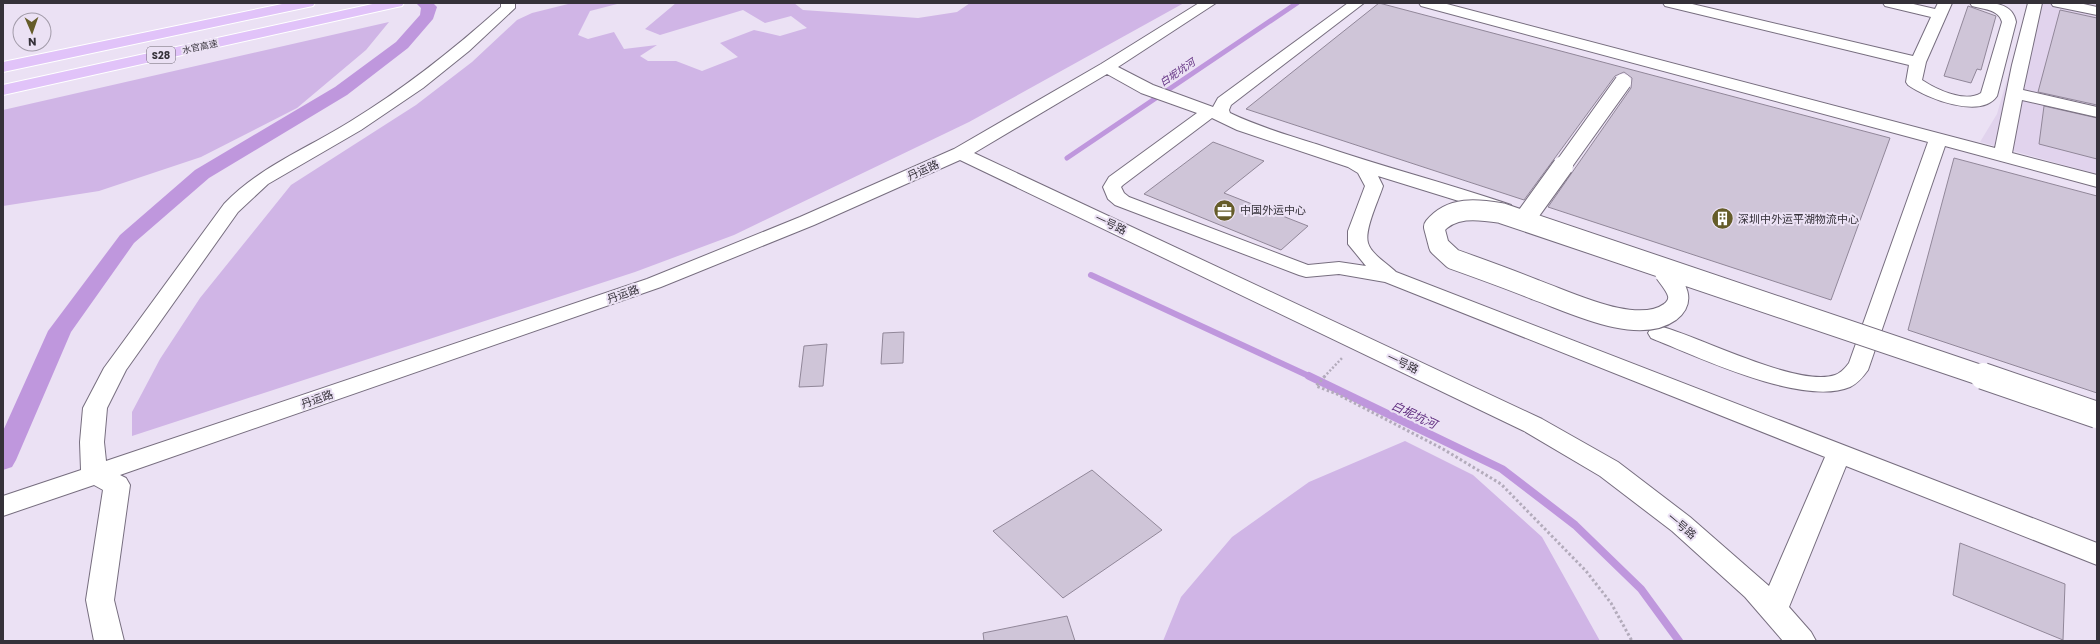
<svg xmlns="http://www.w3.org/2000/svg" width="2100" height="644" viewBox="0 0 2100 644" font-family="Poppins,'Noto Sans SC',sans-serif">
<rect width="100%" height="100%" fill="#ebe1f4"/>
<!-- built -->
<path fill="#e1d3ed" d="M2029,3H2097V174L1980,142L1997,114Z"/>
<!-- green -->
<path fill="#d0b5e6" d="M572,3H621L590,11L578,35L588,39L614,32L624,49L657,45L640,56L648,61H676L702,71L738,57L720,43L754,30L780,36L807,28L791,16L765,23L743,10L660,35L645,29L676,3H794L803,10L918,18L957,12L970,3H1184L969,122L734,235L635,272L132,436V412L160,359L200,298L291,185L416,105L472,62L517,20L532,13Z
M389,22L366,50L297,108L201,157L99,191L3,206V110Z
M1405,441L1473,475L1542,537L1600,641H1163L1181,597L1232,537L1309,482Z"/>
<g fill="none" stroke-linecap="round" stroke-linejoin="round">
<!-- stream-far2 -->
<path stroke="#bf97dd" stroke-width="5" d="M1067,158L1297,3"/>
<!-- stream-far1 -->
<path stroke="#bf97dd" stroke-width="6" d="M1091,275L1311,377"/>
<!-- stream -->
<path stroke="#bf97dd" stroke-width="8" d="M1309,376L1502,469L1575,525L1641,589L1679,641"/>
<!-- canal -->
<path fill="#bf97dd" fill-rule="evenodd" d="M416,3H433L437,7L433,19L408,48L347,95L209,178L134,243L71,332L16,460L12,467L3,470V431L48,331L120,235L195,170L335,87L396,42L420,15L421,8Z"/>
</g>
<!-- building -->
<path fill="#cfc5d8" stroke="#918799" d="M1379,3L1890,138L1831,300L1548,207L1631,88L1632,78L1624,72L1615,76L1524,200L1246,109Z
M1968,6L1996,16L1981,70L1977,69L1971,83L1944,76Z
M2060,10L2097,18V105L2038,92Z
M2044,106L2097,118V159L2039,144Z
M1213,142L1264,161L1224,193L1308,226L1281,250L1144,194Z
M1954,158L2097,196V393L1908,330Z
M904,332L903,363L881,364L883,333Z
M827,344L823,386L799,387L804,346Z
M1092,470L1162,530L1063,598L993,531Z
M1960,543L2065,584L2063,640L1953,595Z
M1067,616L1075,641H984L983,633Z"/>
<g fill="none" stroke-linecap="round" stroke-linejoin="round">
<defs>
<path id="minor" d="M501,3H515V8L469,51L423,88L361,130L268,184L238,212L126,370L107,408L104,442L106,461L647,279L800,217L954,149L1101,64L1199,3H1216L1118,67L1153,85L1213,107L1218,98L1348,3H1364L1231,105L1229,110L1230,113C1257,126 1287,135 1316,144C1380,166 1446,183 1511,205L1514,209L1511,213L1504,215L1378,176L1383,186C1379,199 1364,230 1368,243C1371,254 1388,264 1396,272L2097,543V565L1846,466L1789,607L1811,632L1816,641H1783L1745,597L1672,531L1600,476L1524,431L960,160L814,225L661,287L120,475L126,478L130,485L114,600L124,641H94L86,600L103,490L94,485L3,516V496L81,470L80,442L83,408L104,368L224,204C259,167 308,148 351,121C405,88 454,49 501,7ZM1107,74L1141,93L1197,113L1109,177L1103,187L1108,199L1115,205L1299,275L1306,277L1339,274L1385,282L1825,457L1769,586L1690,517L1618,462L1542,419L974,153ZM1212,118L1237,130L1348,167L1358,173L1365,186L1348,231V244L1366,266L1339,262L1308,265L1129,197L1124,193L1121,187L1123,185Z
M1419,3H1443L1995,148L2012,65L2028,3H2042L2023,90L2097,107V117L2022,100L2012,153L2097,175V187L1945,146L1868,370C1863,377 1858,383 1850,387C1803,407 1698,357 1651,338L1648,333L1651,328L1659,326C1699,336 1798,388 1835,375C1841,373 1846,367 1849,363L1928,142L1421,6Z
M1663,3H1688L1913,56L1931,17L1885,6L1883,3H1909L1935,9L1938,3H1952L1926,62L1922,80C1937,90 1965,103 1981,93L2002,22C1999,9 1982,9 1972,6L1970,3C1987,3 2012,0 2016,22L1997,96C1981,120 1926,98 1908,85L1906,82L1909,65L1665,6Z
M2051,3H2079L2097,7V15L2053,6Z"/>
<path id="highway" d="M287,3H315L313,6L308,7L3,72V62Z
M377,3H404L402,6L397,7L3,95V85Z"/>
</defs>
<!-- minor casing -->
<use href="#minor" stroke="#776e7f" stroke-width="2"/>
<!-- highway casing -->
<use href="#highway" stroke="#fff" stroke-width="2"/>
<!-- path-far1 -->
<path stroke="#b3abbb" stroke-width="2.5" stroke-dasharray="2 2" stroke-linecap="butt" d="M1324,377L1343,357"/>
<!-- path -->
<path stroke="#b3abbb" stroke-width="3" stroke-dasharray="2.5 2.5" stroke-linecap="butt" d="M1325,376L1316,386L1337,394L1443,449L1501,484L1586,571L1611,603L1632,641"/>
<!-- minor -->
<use href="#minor" fill="#fff" fill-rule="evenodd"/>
<!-- highway -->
<use href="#highway" fill="#e1c3f9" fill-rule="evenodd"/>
<defs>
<path id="minor-bridge-far2" d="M1562,167L1623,82"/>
<path id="minor-bridge-far1" d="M1524,220L1563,166
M1665,273C1674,285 1687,299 1670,312C1637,336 1570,302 1536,290C1509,279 1481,269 1453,259L1439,246L1434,227C1451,206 1477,209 1501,213L1986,377"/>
<path id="minor-bridge" d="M1983,376L2097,415"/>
</defs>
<!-- minor-bridge-far2 casing -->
<use href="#minor-bridge-far2" stroke="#776e7f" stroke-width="18" stroke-linecap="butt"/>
<!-- minor-bridge-far1 casing -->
<use href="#minor-bridge-far1" stroke="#776e7f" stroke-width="22" stroke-linecap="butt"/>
<!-- minor-bridge casing -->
<use href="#minor-bridge" stroke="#776e7f" stroke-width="28" stroke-linecap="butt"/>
<!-- minor-bridge-far2 -->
<use href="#minor-bridge-far2" stroke="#fff" stroke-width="16"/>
<!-- minor-bridge-far1 -->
<use href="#minor-bridge-far1" stroke="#fff" stroke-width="20"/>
<!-- minor-bridge -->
<use href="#minor-bridge" stroke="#fff" stroke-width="26"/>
</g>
<!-- icons -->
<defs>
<symbol id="office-disc" viewBox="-11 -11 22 22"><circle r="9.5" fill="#655c29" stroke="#ebe1f4"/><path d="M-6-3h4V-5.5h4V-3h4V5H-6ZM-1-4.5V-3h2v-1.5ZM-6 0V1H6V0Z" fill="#fff"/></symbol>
<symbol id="building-disc" viewBox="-11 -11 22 22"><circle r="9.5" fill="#655c29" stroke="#ebe1f4"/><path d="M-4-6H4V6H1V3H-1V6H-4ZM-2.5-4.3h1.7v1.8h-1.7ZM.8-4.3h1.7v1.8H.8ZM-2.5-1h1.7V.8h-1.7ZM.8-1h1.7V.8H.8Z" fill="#fff"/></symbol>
</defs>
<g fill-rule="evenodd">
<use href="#office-disc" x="1212" y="198" width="25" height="25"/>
<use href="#building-disc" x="1710" y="206" width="25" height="25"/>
</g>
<g text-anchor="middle" stroke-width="4" stroke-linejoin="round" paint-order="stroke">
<!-- far-street labels -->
<g font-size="9" fill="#353139" stroke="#ebe1f4">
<text transform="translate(200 47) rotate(-12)" y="3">水官高速</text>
</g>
<!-- shield labels -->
<rect fill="#ebe1f4" stroke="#6c6671" stroke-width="1" x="147" y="47" width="28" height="16" rx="3"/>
<g font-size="10" font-weight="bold" fill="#353139">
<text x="161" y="59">S28</text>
</g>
<!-- far-water labels -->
<g font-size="10" font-style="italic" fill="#5f2d7f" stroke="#ebe1f4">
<text transform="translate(1177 72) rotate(-34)" y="4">白坭坑河</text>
</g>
<!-- street labels -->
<g font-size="11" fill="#353139" stroke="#ebe1f4">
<text transform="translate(923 170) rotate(-24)" y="4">丹运路</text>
<text transform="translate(1111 224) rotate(25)" y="4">一号路</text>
<text transform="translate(623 294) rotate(-19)" y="4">丹运路</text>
<text transform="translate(1403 363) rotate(25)" y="4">一号路</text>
<text transform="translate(317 399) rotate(-19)" y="4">丹运路</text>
<text transform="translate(1682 526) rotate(40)" y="4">一号路</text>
</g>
<!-- poi labels -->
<g font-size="11" fill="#353139" stroke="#ebe1f4" text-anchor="start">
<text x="1240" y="214">中国外运中心</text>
<text x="1738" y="223">深圳中外运平湖物流中心</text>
</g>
<!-- water labels -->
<g font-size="12" font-style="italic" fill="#5f2d7f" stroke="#ebe1f4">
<text transform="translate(1414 415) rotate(25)" y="4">白坭坑河</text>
</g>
</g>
<!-- border -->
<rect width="2100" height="644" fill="none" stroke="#353139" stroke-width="8"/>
<!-- north arrow -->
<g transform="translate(32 32) rotate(178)"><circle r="19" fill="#ebe1f4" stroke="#a29ba9"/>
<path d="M0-3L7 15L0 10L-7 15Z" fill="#655c29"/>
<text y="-6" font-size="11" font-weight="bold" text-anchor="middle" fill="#353139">N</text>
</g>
</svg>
